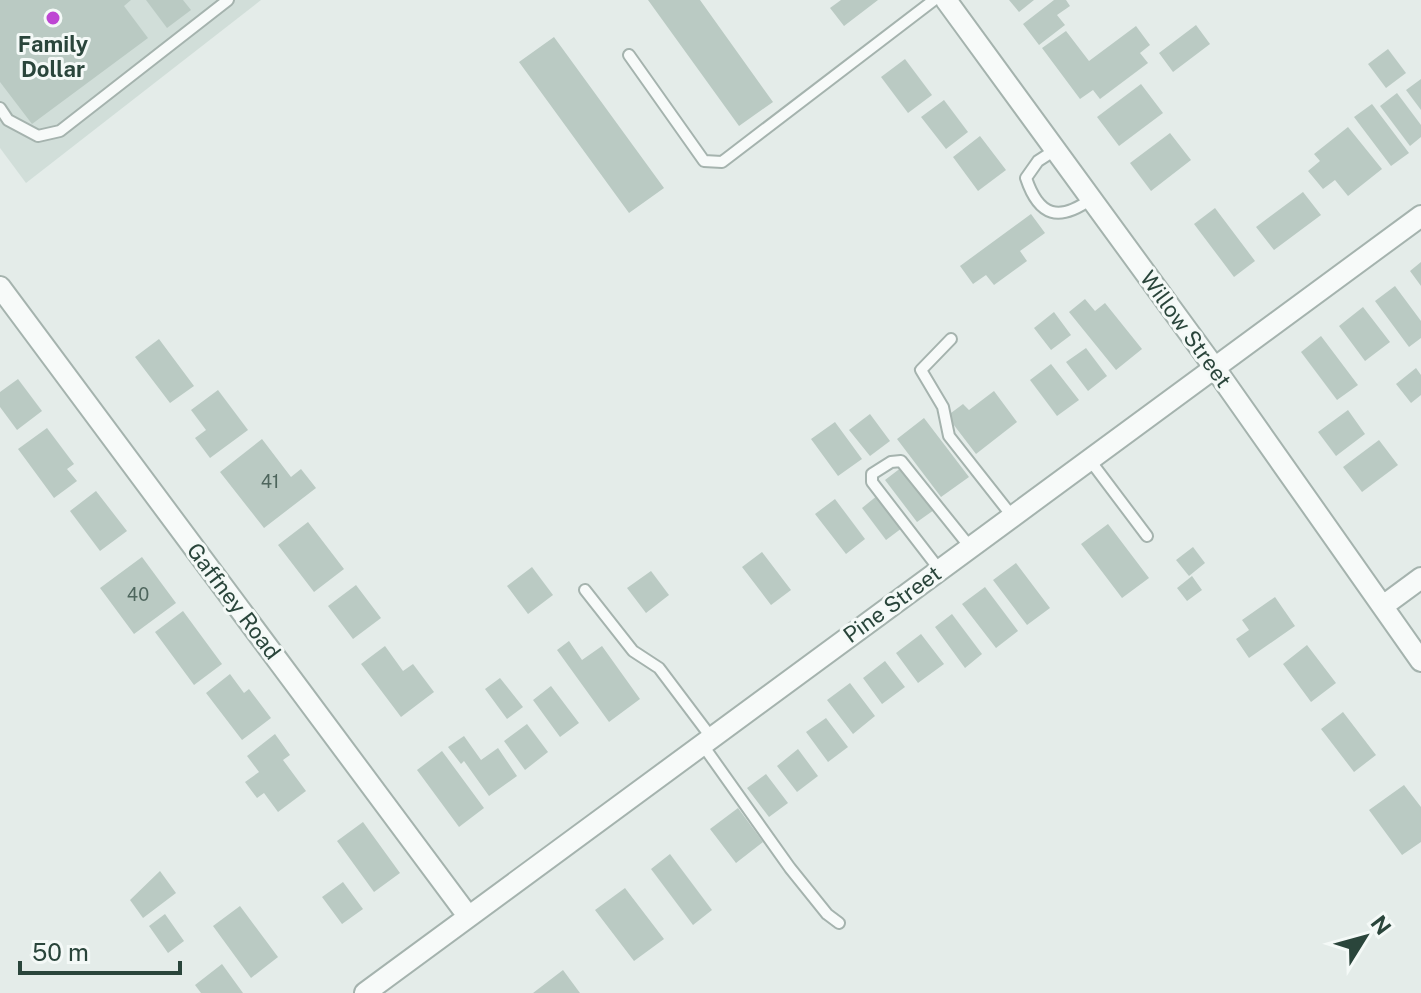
<svg xmlns="http://www.w3.org/2000/svg" width="1421" height="993" viewBox="0 0 1421 993" font-family="'Public Sans',sans-serif">
<rect width="100%" height="100%" fill="#e4ece9"/>
<!-- built -->
<path fill="#d1ded9" d="M0,0H261L26,183L0,148Z"/>
<!-- building -->
<path fill="#bacac3" d="M0,0H131L124,6L148,38L32,124L0,82Z
M146,0H183L191,10L167,28Z
M648,0H700L773,102L739,126Z
M841,0H878L844,26L830,8Z
M1009,0H1034L1019,12Z
M1054,0H1066L1070,6L1057,15L1065,25L1039,45L1023,24Z
M1196,25L1210,44L1173,72L1159,53Z
M1136,26L1150,45L1140,53L1148,63L1100,99L1093,90L1080,99L1042,48L1066,31L1089,61Z
M554,37L664,188L629,213L519,62Z
M1388,49L1406,73L1386,88L1368,64Z
M905,59L932,95L908,113L881,77Z
M1421,79V110L1406,90Z
M1141,84L1163,113L1119,146L1097,117Z
M1397,93L1421,125V137L1410,146L1380,106Z
M944,100L968,132L946,149L921,117Z
M1372,104L1409,153L1391,166L1354,117Z
M1348,127L1382,169L1348,196L1335,180L1323,189L1308,171L1320,161L1314,154Z
M1170,133L1191,160L1151,191L1130,163Z
M980,136L1006,170L978,191L953,157Z
M1303,192L1321,215L1274,250L1256,227Z
M1215,208L1255,261L1234,277L1194,224Z
M1031,214L1045,233L1020,251L1027,261L994,285L986,275L973,284L960,266Z
M1421,262V286L1410,271Z
M1395,286L1421,321V338L1409,347L1375,301Z
M1085,299L1095,311L1105,303L1142,349L1116,370L1069,312Z
M1363,307L1390,342L1365,361L1339,326Z
M1054,312L1071,335L1051,350L1034,328Z
M1321,336L1358,385L1337,400L1301,352Z
M159,339L194,386L170,403L135,357Z
M1086,348L1107,376L1088,391L1066,362Z
M1051,364L1079,400L1057,416L1030,380Z
M1416,368L1421,375V395L1411,403L1396,384Z
M18,379L42,411L17,430L0,407V392Z
M218,390L248,430L210,458L195,438L206,430L191,410Z
M994,391L1017,422L976,454L947,416L963,404L969,410Z
M1348,410L1365,434L1336,456L1318,432Z
M870,414L890,441L870,456L849,430Z
M924,418L969,477L941,497L897,439Z
M835,422L862,459L838,476L811,439Z
M47,428L74,464L67,469L77,481L54,498L18,449Z
M262,439L291,477L301,469L316,488L264,528L220,472Z
M1379,440L1398,465L1362,492L1343,467Z
M902,467L934,510L917,522L885,480Z
M96,491L127,531L100,551L70,511Z
M878,495L902,528L886,540L862,508Z
M835,499L865,539L846,554L815,514Z
M308,522L344,569L314,592L278,545Z
M1108,524L1149,578L1122,598L1081,544Z
M1193,547L1205,563L1189,576L1176,560Z
M762,552L791,590L771,605L742,567Z
M142,557L176,603L134,634L100,588Z
M1016,563L1050,608L1027,625L993,580Z
M532,567L553,595L528,614L507,586Z
M651,571L669,595L646,613L627,588Z
M1192,576L1202,590L1187,601L1177,588Z
M356,585L381,618L353,639L328,606Z
M985,587L1018,631L996,648L962,604Z
M1275,597L1295,626L1249,658L1236,639L1249,630L1242,620Z
M183,611L222,664L194,685L155,632Z
M952,614L982,654L965,668L935,627Z
M921,634L944,664L918,683L896,653Z
M569,641L582,660L602,646L640,699L609,722L557,650Z
M1307,645L1336,683L1311,702L1283,664Z
M385,646L403,671L413,664L434,692L401,717L361,664Z
M885,661L905,687L882,704L863,678Z
M230,674L244,693L249,689L271,718L242,740L206,693Z
M500,678L523,707L507,719L485,689Z
M850,683L875,716L853,734L827,700Z
M551,686L579,723L560,737L533,700Z
M1343,712L1376,755L1354,772L1321,729Z
M826,718L848,747L828,762L806,732Z
M527,724L548,752L525,770L504,741Z
M275,734L290,755L283,760L306,791L278,812L264,793L257,798L245,782L259,772L247,756Z
M464,736L481,760L498,748L517,776L489,796L464,761L461,764L448,747Z
M798,749L818,776L797,792L777,766Z
M442,751L484,808L459,827L417,770Z
M766,774L788,803L769,817L747,788Z
M1404,785L1421,807V842L1402,855L1369,810Z
M738,808L763,842L736,863L710,829Z
M363,822L400,873L374,892L337,841Z
M670,854L712,910L693,925L651,869Z
M160,871L176,893L143,918L130,900Z
M343,882L363,909L342,924L322,897Z
M625,888L664,939L634,961L595,910Z
M240,906L278,957L251,978L213,926Z
M165,914L184,941L168,953L149,926Z
M222,964L243,993H201L195,985Z
M563,970L580,993H533Z"/>
<g fill="none" stroke-linecap="round" stroke-linejoin="round">
<defs>
<path id="lane" d="M629,55L704,161L722,162L934,0
M0,108L8,120L38,136L60,131L228,0
M1055,150L1038,161L1026,178C1039,217 1059,222 1091,199
M951,339L921,370L943,407L949,436L1012,516
M1089,459L1147,536
M939,569L872,482V474L891,462L901,461L970,547
M585,590L633,651L659,668L711,737
M702,744L790,868L827,914L839,923"/>
<path id="street" d="M946,0L1214,367L1421,661
M0,287L468,916
M1383,606L1421,578
M365,993L1421,216"/>
</defs>
<!-- lane casing -->
<use href="#lane" stroke="#a5b3ae" stroke-width="14"/>
<!-- street casing -->
<use href="#street" stroke="#a5b3ae" stroke-width="24"/>
<!-- lane -->
<use href="#lane" stroke="#f7faf9" stroke-width="10"/>
<!-- street -->
<use href="#street" stroke="#f7faf9" stroke-width="20"/>
</g>
<!-- markers -->
<circle fill="#be46d3" stroke="#f4f9f7" stroke-width="3" cx="53" cy="18" r="8"/>
<g text-anchor="middle" stroke-width="6" stroke-linejoin="round" paint-order="stroke">
<!-- number labels -->
<g font-size="18" fill="#4e665d">
<text x="270" y="488">41</text>
<text x="138" y="601">40</text>
</g>
<!-- poi labels -->
<g font-size="22" font-weight="bold" fill="#2a453b" stroke="#f4f9f7">
<text x="53" y="52">Family<tspan x="53" dy="25">Dollar</tspan></text>
</g>
<!-- street labels -->
<g font-size="22" fill="#2a453b" stroke="#f4f9f7">
<text transform="translate(1186 329) rotate(54)" y="8">Willow Street</text>
<text transform="translate(234 601) rotate(53)" y="8">Gaffney Road</text>
<text transform="translate(892 604) rotate(-36)" y="8">Pine Street</text>
</g>
</g>
<!-- north arrow -->
<g transform="translate(1365 937) rotate(53)" stroke="#f4f9f7" stroke-width="6" paint-order="stroke">
<path d="M0-6L14 30L0 20L-14 30Z" fill="#2a453b"/>
<text y="-12" font-size="22" font-weight="bold" text-anchor="middle" fill="#2a453b">N</text>
</g>
<!-- scale -->
<path d="M20 961v12h160v-12" fill="none" stroke="#2a453b" stroke-width="4"/>
<text x="32" y="961" font-size="24" fill="#2a453b" stroke="#f4f9f7" stroke-width="6" paint-order="stroke">50 m</text>
</svg>
